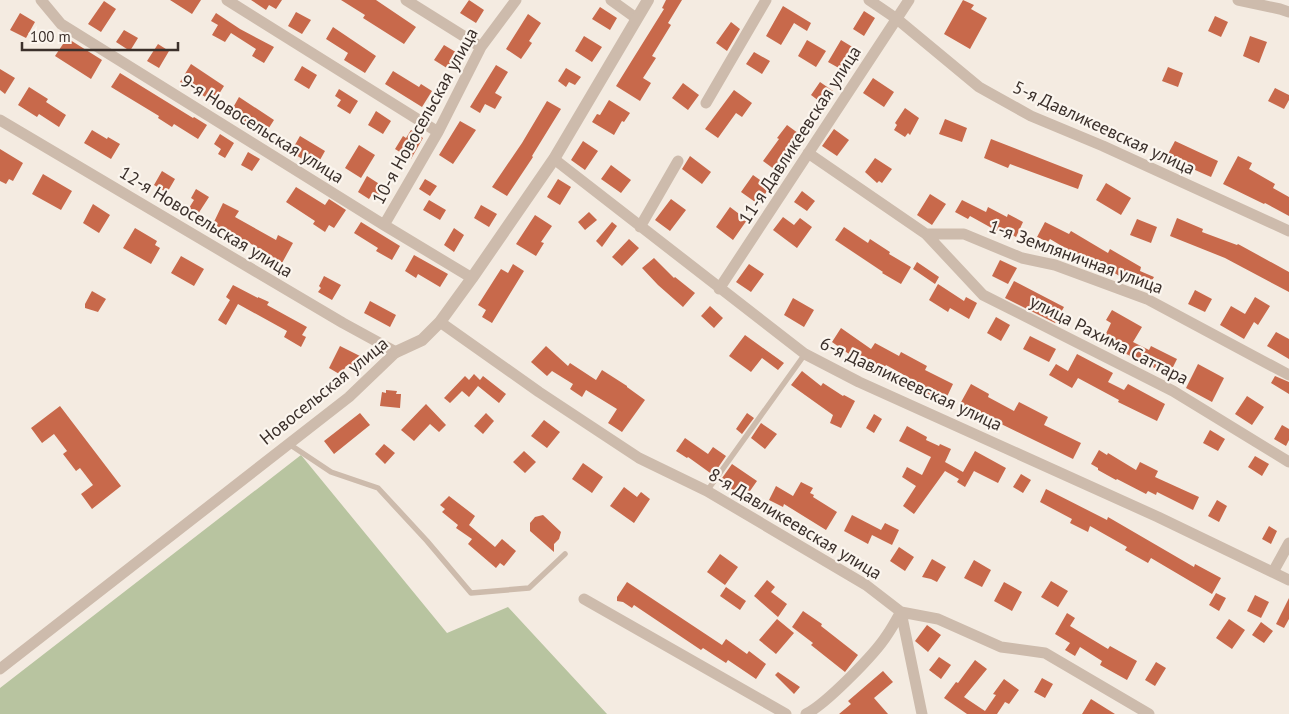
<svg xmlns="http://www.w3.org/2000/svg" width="1289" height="714" viewBox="0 0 1289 714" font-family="'PT Sans',sans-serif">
<rect width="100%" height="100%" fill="#f4ebe1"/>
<!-- green -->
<path fill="#b8c4a0" d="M301,455L447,633L508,607L607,714H0V688Z"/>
<!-- building -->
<path fill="#c8694b" d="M170,0H201L192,14Z
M251,0H282L276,9L269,5L266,10Z
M341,0H376L416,27L404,44L363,18L365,15Z
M469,0L484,10L476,23L460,13Z
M666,0H682L668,23L671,25L652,56L656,58L643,78L651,83L640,101L616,86L664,9L662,8Z
M963,0L974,5L971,9L987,18L970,49L944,34Z
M104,1L116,9L101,32L88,24Z
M783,6L811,23L807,31L794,23L781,45L766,36Z
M600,7L617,18L610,30L592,19Z
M864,11L875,18L864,36L853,29Z
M296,12L311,20L302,34L288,26Z
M20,13L35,22L26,38L10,30Z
M216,13L240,29L274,47L264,63L252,56L256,49L231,33L225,42L212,35L218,25L211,21Z
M528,14L541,23L529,41L532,43L521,59L506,49Z
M1215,16L1228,22L1221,37L1208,31Z
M731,22L740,29L727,51L716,43Z
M333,27L376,56L365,73L344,60L348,53L326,39Z
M124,30L138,38L130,51L116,42Z
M584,36L602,47L592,62L575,51Z
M1250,36L1267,42L1259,63L1243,56Z
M67,38L102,60L91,79L55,56Z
M807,40L826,51L816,67L798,56Z
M841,40L859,51L846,72L828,62Z
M158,44L169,51L159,68L147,61Z
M444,45L459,54L450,70L434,60Z
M754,52L770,61L762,74L746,64Z
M191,64L224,86L214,102L180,82Z
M496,65L508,72L495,93L502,97L495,109L485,104L480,113L470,107Z
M302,66L317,75L309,89L294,80Z
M1168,67L1183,73L1178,87L1162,81Z
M566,68L581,77L575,85L569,82L566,87L558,81Z
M0,69L15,78L5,94L0,90Z
M393,71L419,87L421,84L432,91L422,107L385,84Z
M120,73L193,118L194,117L207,125L198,139L174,124L172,127L158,118L159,116L111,87Z
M873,78L894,92L884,107L863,93Z
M820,82L833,91L823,104L811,95Z
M683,83L699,95L688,110L672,98Z
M29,87L48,99L46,102L66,115L59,127L39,114L37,117L18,105Z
M1275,88L1289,95V100L1284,109L1268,101Z
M339,89L358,101L350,114L337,106L341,100L335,96Z
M734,90L752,103L742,117L736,113L718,138L705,129Z
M239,97L274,120L265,134L230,113Z
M609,100L630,113L624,122L622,121L614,135L592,122L597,114L600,115Z
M547,101L561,109L532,156L533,157L507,196L492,187L522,143Z
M905,108L919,118L910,135L908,133L905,137L894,130L897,125L895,123Z
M376,111L391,121L383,134L368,125Z
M945,119L967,128L962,142L939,134Z
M460,121L476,130L453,164L439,155Z
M787,125L802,136L785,160L786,161L778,172L763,161L779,139L777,138Z
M834,129L849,140L837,156L822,146Z
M92,130L107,139L108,137L120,144L111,159L84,143Z
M411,130L423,138L411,159L395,149L403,136L406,138Z
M220,134L234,143L225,158L218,154L221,149L214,144Z
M300,136L325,151L316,167L294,154L295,151L292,150Z
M991,139L1083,175L1078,189L1010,164L1008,168L984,158Z
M583,141L598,151L585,170L571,160Z
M1175,141L1218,161L1211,177L1186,166L1187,164L1168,154Z
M359,145L375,155L361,178L345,168Z
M0,149L23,163L13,181L9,179L6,184L0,181Z
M248,152L260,159L252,171L241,165Z
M690,156L711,172L702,184L682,169Z
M1238,156L1252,163L1249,169L1275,184L1273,188L1289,197V216L1265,203L1264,204L1223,184Z
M875,158L892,169L882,183L879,181L877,183L865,172Z
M611,165L631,180L621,193L601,179Z
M162,171L175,179L168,191L165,189L164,191L154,185Z
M43,174L72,191L61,210L32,194Z
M753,175L770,187L758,204L741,192Z
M367,176L384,187L378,197L372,194L369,199L358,192Z
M425,179L437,186L430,196L419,189Z
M558,179L571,187L560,205L547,197Z
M1106,183L1131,198L1121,215L1096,200Z
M296,187L325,205L329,199L346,210L334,228L329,225L325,232L313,224L315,221L286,202Z
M196,189L209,197L198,214L189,208L194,200L191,198Z
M802,191L815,201L807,211L794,202Z
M930,194L946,204L932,225L917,215Z
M671,199L686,210L670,231L655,220Z
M429,200L446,210L440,220L423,210Z
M962,200L986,212L988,207L1007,217L1008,214L1023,222L1016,237L999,228L997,231L970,216L968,219L955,212Z
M223,203L239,211L235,217L276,240L278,235L293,243L282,263L248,242L244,248L234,242L238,237L213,224Z
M93,204L110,215L99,233L83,223Z
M481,205L497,214L489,227L474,218Z
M730,207L747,220L733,240L716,227Z
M589,212L597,220L585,230L578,222Z
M535,215L552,226L541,242L544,243L536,256L516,244Z
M783,217L794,225L800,218L812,227L797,248L773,230Z
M1177,218L1203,229L1202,232L1237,245L1238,244L1289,272V292L1225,258L1170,236Z
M1137,219L1157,227L1151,243L1130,235Z
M361,222L400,246L392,260L376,251L378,248L354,233Z
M612,222L617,226L602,247L596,241Z
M1045,222L1069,234L1071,231L1108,253L1110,249L1141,267L1140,271L1154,277L1147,289L1123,274L1121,277L1089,257L1087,261L1050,239L1048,242L1037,237Z
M844,227L868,243L870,239L890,252L889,254L911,267L901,284L882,273L883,272L835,240Z
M135,228L157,241L155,245L160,248L151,264L123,248Z
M454,228L464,235L454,252L444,245Z
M629,239L639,248L622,266L612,257Z
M414,255L448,274L440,287L418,274L416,278L405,271Z
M181,256L204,269L194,286L171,273Z
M654,258L674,278L675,277L695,293L683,307L658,285L642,268Z
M1000,260L1017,268L1008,284L992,276Z
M917,262L939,277L935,284L913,269Z
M513,264L524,271L492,323L482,317L486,310L478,305L501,269L508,273Z
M749,264L764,274L751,292L736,282Z
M324,276L341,285L332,300L318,292L321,288L319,286Z
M1014,281L1064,307L1055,323L1005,298Z
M938,284L964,301L966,297L977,303L969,319L950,308L948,312L929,300Z
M233,285L258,298V297L269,302L267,305L307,327L302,335L306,337L301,347L284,337L287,331L238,304L226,325L218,320L230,300L226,297Z
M1195,290L1212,299L1205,312L1188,304Z
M92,291L106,299L98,312L85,308V304Z
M1255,297L1270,306L1258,325L1254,322L1244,339L1220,325L1231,306L1245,314Z
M793,298L814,310L804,327L784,315Z
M370,301L396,315L390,327L364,313Z
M710,306L723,318L714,328L701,316Z
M1112,310L1142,327L1133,342L1149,350L1151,346L1177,359L1169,375L1102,342L1111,323L1106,320Z
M996,317L1010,325L1001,341L987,333Z
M841,328L871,349L875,343L899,356L901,352L927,366L925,370L953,384L945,401H942L920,390L922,385L886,365L882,371L857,357L856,359L832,342Z
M1276,332L1289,339V359L1267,346Z
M745,335L784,363L778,370L762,358L751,372L729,356Z
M1030,336L1056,349L1049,362L1023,349Z
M340,346L362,357L355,370L346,366L341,375L329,368Z
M546,346L568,366L570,363L596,380L602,370L627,386V387L645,400L622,432L608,423L617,409L586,390L582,397L570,389L573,384L552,371L547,376L531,362Z
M1077,354L1113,373L1108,382L1124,390L1128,384L1165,404L1157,421L1118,402L1119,400L1078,378L1072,388L1049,375L1056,364L1068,371Z
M1198,364L1224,378L1212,402L1186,388Z
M802,371L821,386L823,383L843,396L844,395L855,401L841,428L830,423L833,415L791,385Z
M474,374L480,380L483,376L506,394L499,403L478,386L469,397L462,391L450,403L444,398L465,376L469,380Z
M1275,376L1289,382V394L1271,383Z
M971,384L989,394L988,397L1014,411L1019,402L1048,417L1044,425L1081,443L1073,459L960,404Z
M386,390L397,391L396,394H401L400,408L380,406L382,392L386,393Z
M1247,396L1264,407L1252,425L1235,414Z
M426,404L446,425L439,432L430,424L414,441L401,430Z
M60,406L121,486L92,509L81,494L93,485L80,468L76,471L63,454L67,451L54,434L42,443L31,428Z
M360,413L370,425L334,454L324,441Z
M486,413L494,421L483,434L474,426Z
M747,413L754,418L742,434L736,429Z
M874,414L882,419L874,433L866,428Z
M544,420L560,432L547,448L531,436Z
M761,423L777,434L765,449L751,438Z
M1282,425L1289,429V440L1286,446L1274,439Z
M907,426L927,437L926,440L939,446L940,444L951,449L945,462L963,472L975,451L1006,468L998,483L974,471L965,487L957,482L959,479L945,471L914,514L903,506L916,486L902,477L907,467L922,475L931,457L899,441Z
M1210,430L1225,439L1218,451L1203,443Z
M685,438L708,454L713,447L726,456L713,475L688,457L687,458L676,451Z
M384,444L395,453L385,464L375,454Z
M1099,450L1107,455L1108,453L1136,470L1140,462L1158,471L1155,477L1199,497L1193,510L1157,492L1156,495L1148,491L1146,494L1117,479L1116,480L1098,470V468L1091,464Z
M524,451L536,462L525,473L513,462Z
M1255,456L1269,464L1262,476L1248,467Z
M583,463L603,477L592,493L572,479Z
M732,464L757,481L745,498L720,481Z
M1021,474L1031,480L1023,493L1013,487Z
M801,482L813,488L810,493L814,495L813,497L837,512L826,530L784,504L783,507L769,500L776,486L793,496Z
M624,487L637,497L641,492L650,499L634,523L610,506Z
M1046,489L1107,520L1108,517L1194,567L1195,564L1221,578L1212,594L1151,558L1148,563L1125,550L1127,547L1090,526L1088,532L1070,523L1072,519L1040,502Z
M449,496L475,516L469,525L495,547L502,539L516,551L504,566L500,563L496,568L468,544L472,539L456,528L458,525L442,512L445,509L440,505Z
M1217,500L1227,506L1219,522L1208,516Z
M543,515L561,532L559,539L554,544V552L530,531V523L535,517Z
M852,515L881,530L885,523L899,530L892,545L872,535L868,544L844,531Z
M1269,526L1277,531L1271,544L1262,539Z
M899,547L914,557L905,571L890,561Z
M720,554L738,567L725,585L707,572Z
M932,559L946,567L937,582L931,579L922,577Z
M974,560L991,570L982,587L964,578Z
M767,580L775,587L771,592L787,604L778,617L754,596Z
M1051,581L1068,591L1058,607L1041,597Z
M627,582L722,645L726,639L747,654L749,651L766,664L756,679L728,660L726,663L703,648L701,650L634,605L632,608L623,602L617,601V597Z
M1004,582L1022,592L1012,611L994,601Z
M726,587L746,601L740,610L720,596Z
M1216,593L1226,598L1219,611L1209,605Z
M1255,595L1269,602L1261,618L1247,611Z
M1289,598V619L1284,628L1276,624Z
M803,611L822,624L821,626L858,655L845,672L811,645L813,643L792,627Z
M1067,613L1075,618L1070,626L1108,649L1110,646L1137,661L1127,680L1100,665L1102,661L1080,647L1075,656L1065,650L1070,643L1055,634Z
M777,619L794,633L776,654L759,640Z
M1229,619L1245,630L1232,649L1216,638Z
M1261,622L1273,631L1264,643L1252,635Z
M927,625L941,635L928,652L915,641Z
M939,657L951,665L941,679L929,670Z
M975,660L987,669L964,697L985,711L996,695L993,694L1004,679L1019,690L1009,704L1005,702L997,714H967L944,698L956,682L958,683Z
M1156,662L1166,668L1155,686L1145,680Z
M883,671L893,682L874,698L888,714H839L851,704L848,701Z
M778,672L800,687L794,694L775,675Z
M1042,678L1053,684L1045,698L1034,692Z
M1091,699L1115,714H1082Z"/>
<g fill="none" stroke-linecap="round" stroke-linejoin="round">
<!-- service -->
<path stroke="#cdbbac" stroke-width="5.5" d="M289,444L331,472L378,488L427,541L471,593L529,588L565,554
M707,491L805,354"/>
<!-- minor -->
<path stroke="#cdbbac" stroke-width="11" d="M41,0L61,24L384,225L472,278
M227,0L438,132
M406,0L481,47
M611,0L636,18
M869,0L897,19L979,87L1031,116L1103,146L1289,231
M1238,0L1280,9L1289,12
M706,103L766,0
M0,120L343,323L396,352L349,397L0,669
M808,153L926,234L983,295L1173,391L1289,462
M554,159L805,354L859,382L1158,517L1289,580
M384,225L438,132L481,47L516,0
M640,227L678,161
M926,234H964L1022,258L1055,265L1147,299L1289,375
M719,289L909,0
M440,322L539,392L639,458L707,491L866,585L901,612L938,619L1001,647L1045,653L1149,714
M1273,572L1289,543
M584,599L786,714
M901,612L922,714
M806,714C826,704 875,654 887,635C892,628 896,620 901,612"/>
<!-- tertiary -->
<path stroke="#cdbbac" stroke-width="12" d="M396,352L422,340L440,322L472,278L554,159L648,0"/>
</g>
<g text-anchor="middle" stroke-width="4.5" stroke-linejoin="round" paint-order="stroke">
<!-- street labels -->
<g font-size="18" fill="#3b302b" stroke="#fbf5ee">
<text transform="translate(425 116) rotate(-61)" y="6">10-я Новосельская улица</text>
<text transform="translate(1104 128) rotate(25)" y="6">5-я Давликеевская улица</text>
<text transform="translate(262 129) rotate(32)" y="6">9-я Новосельская улица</text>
<text transform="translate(800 135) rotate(-57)" y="6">11-я Давликеевская улица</text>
<text transform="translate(206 222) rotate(31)" y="6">12-я Новосельская улица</text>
<text transform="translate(1076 257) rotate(20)" y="6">1-я Земляничная улица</text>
<text transform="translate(1109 340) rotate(27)" y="6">улица Рахима Саттара</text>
<text transform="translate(911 384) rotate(25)" y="6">6-я Давликеевская улица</text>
<text transform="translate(324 391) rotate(-39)" y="6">Новосельская улица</text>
<text transform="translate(795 524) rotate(31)" y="6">8-я Давликеевская улица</text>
</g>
</g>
<!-- scale -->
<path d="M22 42v8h156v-8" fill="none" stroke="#3b302b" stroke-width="2.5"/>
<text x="30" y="42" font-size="15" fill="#3b302b" stroke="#fbf5ee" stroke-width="4" paint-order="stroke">100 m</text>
</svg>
